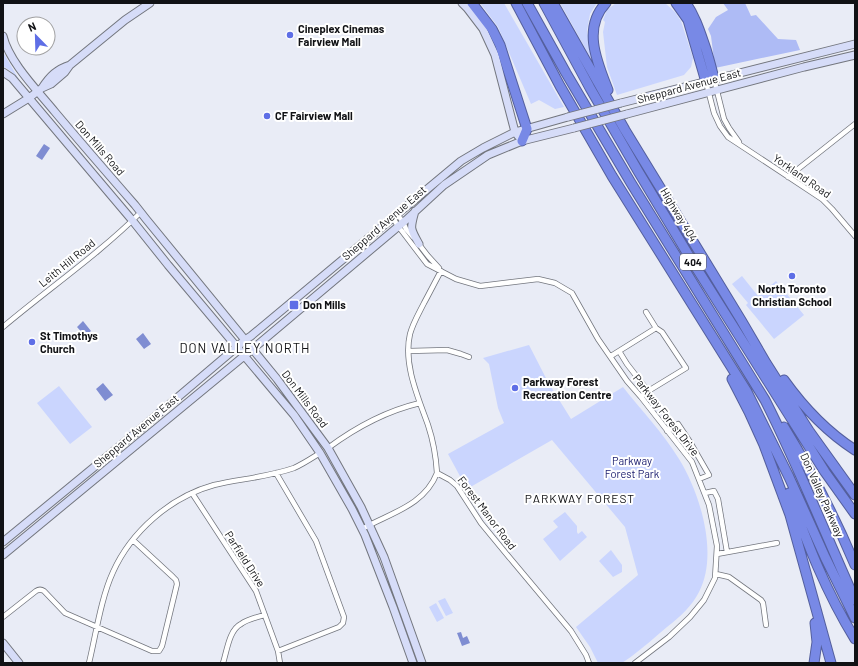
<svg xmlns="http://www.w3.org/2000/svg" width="858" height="666" viewBox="0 0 858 666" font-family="Barlow,sans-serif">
<rect width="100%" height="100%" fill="#e9ecf6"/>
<!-- green -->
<path fill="#cad5fe" d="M480,3H504L564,107L555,109L539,100L531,104L498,27Z
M560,3H597L590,14L587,31L593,62Z
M616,3H665L675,12L681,21L693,58L691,67L684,75L617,95L607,67L603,32L605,22L603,20L607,10Z
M3,52L21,83L12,72L3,66Z
M742,276L758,296L776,281L804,315L774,339L746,305L748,303L732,284Z
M529,345L548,382L571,419L623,387C641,410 664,434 679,459C700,493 719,554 699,592C692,606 680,617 667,627C655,637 644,647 632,656C629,658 625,661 622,663C617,665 604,663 598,663L590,647L576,627L638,575L625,527L552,440L467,489L448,454L504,423L498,408L489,364L483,358Z
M59,386L92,427L70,444L37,403Z
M565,512L577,526V532L578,534L582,531L587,537L560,561L543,539L558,527L553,521Z
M611,550L622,565V572L613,577L599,561Z
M445,598L453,613L446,616L438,601Z
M436,603L444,618L437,622L429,607Z"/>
<!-- forest -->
<path fill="#aebbf5" d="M723,3H745L751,16L756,15L778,39L796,40L800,50L715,68L711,36L708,29L716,17L728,10Z"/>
<!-- water -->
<path fill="#7f8dd2" d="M44,144L50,148L42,160L36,156Z
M83,321L91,331L85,336L77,327Z
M143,333L151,344L144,349L136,339Z
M103,383L113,395L105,401L96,389Z
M461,632L463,638L467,636L470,643L462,646L457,633Z"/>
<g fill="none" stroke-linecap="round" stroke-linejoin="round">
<defs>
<path id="street" d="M714,79L724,119L729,128L739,142
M706,82L714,113L720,126L728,137L822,199L832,209L855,236
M788,177L855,124
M397,214L403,222L406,229L413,237
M393,218L398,226L427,264L456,279L480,286L538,279L555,283L572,293L598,339L627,381L641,397L692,462L709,505L717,546L715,578L704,600L690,617L669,637L635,663
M418,243L428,256L439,268
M441,271C435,282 430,292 424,303C419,313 413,323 410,334C403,364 418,397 428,425C433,440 436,457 437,473L450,480L457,486L481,523L509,557L571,631L586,655L589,663
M3,327C48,289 99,254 141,212
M409,351L447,350L461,354L469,357
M619,351L627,364L648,391
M611,356L656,328
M641,397L645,393L686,368L662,332L656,328L646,312
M667,431L678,424L690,442L709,475L699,479
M328,448C355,428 386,411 420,403
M276,473L316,541L344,617L343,623L339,627L278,651
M192,493L256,591L278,651L280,663
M705,493L714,491L718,499L727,552
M362,529C390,513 424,506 437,473
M717,554L777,543
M716,574L729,577L761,600L763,603L766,625
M3,617L36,591C39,589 41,589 44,591L65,613L152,651H159L162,646L177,584L176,580L173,577L133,540
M89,663C96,634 101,598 113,572C131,532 170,497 214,485C240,479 268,477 294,468C303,464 312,458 320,453
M223,663C227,651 229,630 241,624C248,619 257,617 265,615"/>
<path id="secondary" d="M462,3L467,8L483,29L495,55L515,132L518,136
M3,36C9,62 38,91 55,112C81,143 108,174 135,205L146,219L277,379L328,448L361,507L384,557L422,663
M3,72L12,78L132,220L168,265L294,415L320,453L352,509L365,535L393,607L413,663
M42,88C50,76 57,69 70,65
M621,103L855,44
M3,114L29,98L42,88L51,84L65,72L70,65L125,20L150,3
M627,114L804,67L855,55
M415,211C410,229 410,228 419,244
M3,542L138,431L231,352L245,340L251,336L461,161L483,148L515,132L568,117
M3,555L261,342L406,220L444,185L488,155L522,141L574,128
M3,643L19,663"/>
<path id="highway" d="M472,3L492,29L500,45L527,129L522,141
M516,3L560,86L612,176L747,392L789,477L825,557L855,618
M527,3L566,73L631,183L765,400C798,465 825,533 855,600
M544,3L590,88L638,171L692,261L825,472L855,514
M553,3L625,130L741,320L766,363L809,431L855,495
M606,3C582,28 597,62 608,90
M676,3L688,20L706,82
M686,3C696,18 700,32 706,49C709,59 712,69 714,79
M732,379L749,412L764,445L790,515L831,663
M784,380C804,408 827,432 855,450
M784,427C811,471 835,517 855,565
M789,493C808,545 826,592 855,639
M814,663L817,642L815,623"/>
</defs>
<!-- street casing -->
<use href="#street" stroke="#73767e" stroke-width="6"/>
<!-- secondary casing -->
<use href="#secondary" stroke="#73767e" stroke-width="9"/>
<!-- highway casing -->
<use href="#highway" stroke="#545f9d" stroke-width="11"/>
<!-- street -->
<use href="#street" stroke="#fff" stroke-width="4.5"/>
<!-- secondary -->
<use href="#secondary" stroke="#d6dcf8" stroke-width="7"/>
<!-- highway -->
<use href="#highway" stroke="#7889e6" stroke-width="9"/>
<defs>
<path id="secondary-bridge" d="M568,117L621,103
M574,128L627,114"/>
</defs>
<!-- secondary-bridge casing -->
<use href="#secondary-bridge" stroke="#73767e" stroke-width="9" stroke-linecap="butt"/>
<!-- secondary-bridge -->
<use href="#secondary-bridge" stroke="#d6dcf8" stroke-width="7"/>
</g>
<!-- markers -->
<g fill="#5e6ee6" stroke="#fff" stroke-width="1.5">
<circle cx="290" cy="35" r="4"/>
<circle cx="267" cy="116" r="4"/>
<circle cx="792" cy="276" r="4"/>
<rect x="289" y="300" width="10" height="10" rx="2"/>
<circle cx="32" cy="342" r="4"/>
<circle cx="515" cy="388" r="4"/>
</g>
<g text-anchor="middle" stroke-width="4" stroke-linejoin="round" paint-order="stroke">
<!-- shield labels -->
<rect fill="#fff" stroke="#58595b" stroke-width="1" x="680" y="254" width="26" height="16" rx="3"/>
<g font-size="10" font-weight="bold" fill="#111215">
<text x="693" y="266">404</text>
</g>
<!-- poi labels -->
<g font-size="11" font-weight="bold" fill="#111215" stroke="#fff" text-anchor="start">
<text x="298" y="33">Cineplex Cinemas<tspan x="298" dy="13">Fairview Mall</tspan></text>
<text x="275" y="120">CF Fairview Mall</text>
<text x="792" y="293" text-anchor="middle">North Toronto<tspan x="792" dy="13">Christian School</tspan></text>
<text x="303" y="309">Don Mills</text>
<text x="40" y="340">St Timothys<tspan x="40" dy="13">Church</tspan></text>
<text x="523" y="386">Parkway Forest<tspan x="523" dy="13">Recreation Centre</tspan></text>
</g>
<!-- street labels -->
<g font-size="11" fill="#111215" stroke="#fff">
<text transform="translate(689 86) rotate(-15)" y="4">Sheppard Avenue East</text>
<text transform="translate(100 148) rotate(49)" y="4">Don Mills Road</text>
<text transform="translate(802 176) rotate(35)" y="4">Yorkland Road</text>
<text transform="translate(679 215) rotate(59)" y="4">Highway 404</text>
<text transform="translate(384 223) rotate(-41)" y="4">Sheppard Avenue East</text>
<text transform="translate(67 263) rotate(-39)" y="4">Leith Hill Road</text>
<text transform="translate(305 399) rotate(53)" y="4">Don Mills Road</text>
<text transform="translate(666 415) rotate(52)" y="4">Parkway Forest Drive</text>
<text transform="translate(136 431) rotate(-40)" y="4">Sheppard Avenue East</text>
<text transform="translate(822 495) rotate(66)" y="4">Don Valley Parkway</text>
<text transform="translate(487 513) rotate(53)" y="4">Forest Manor Road</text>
<text transform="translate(245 559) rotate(57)" y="4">Parfield Drive</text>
</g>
<!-- park labels -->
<g font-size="11" fill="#1f2171" stroke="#fff">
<text x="632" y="465">Parkway<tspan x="632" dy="13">Forest Park</tspan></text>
</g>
<!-- neighbourhood labels -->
<g font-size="12" letter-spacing="1" fill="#111215" stroke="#fff">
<text x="580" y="503">PARKWAY FOREST</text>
</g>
<!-- quarter labels -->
<g font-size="13" letter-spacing="1" fill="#111215" stroke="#fff">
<text x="245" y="353">DON VALLEY NORTH</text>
</g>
</g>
<!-- border -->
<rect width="858" height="666" fill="none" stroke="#111215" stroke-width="8"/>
<!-- north arrow -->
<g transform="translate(36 36) rotate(337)"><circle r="19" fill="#ffffff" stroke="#a0a0a1"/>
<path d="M0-3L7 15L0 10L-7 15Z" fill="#5e6ee6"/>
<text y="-6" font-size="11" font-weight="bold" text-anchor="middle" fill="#111215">N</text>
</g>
</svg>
